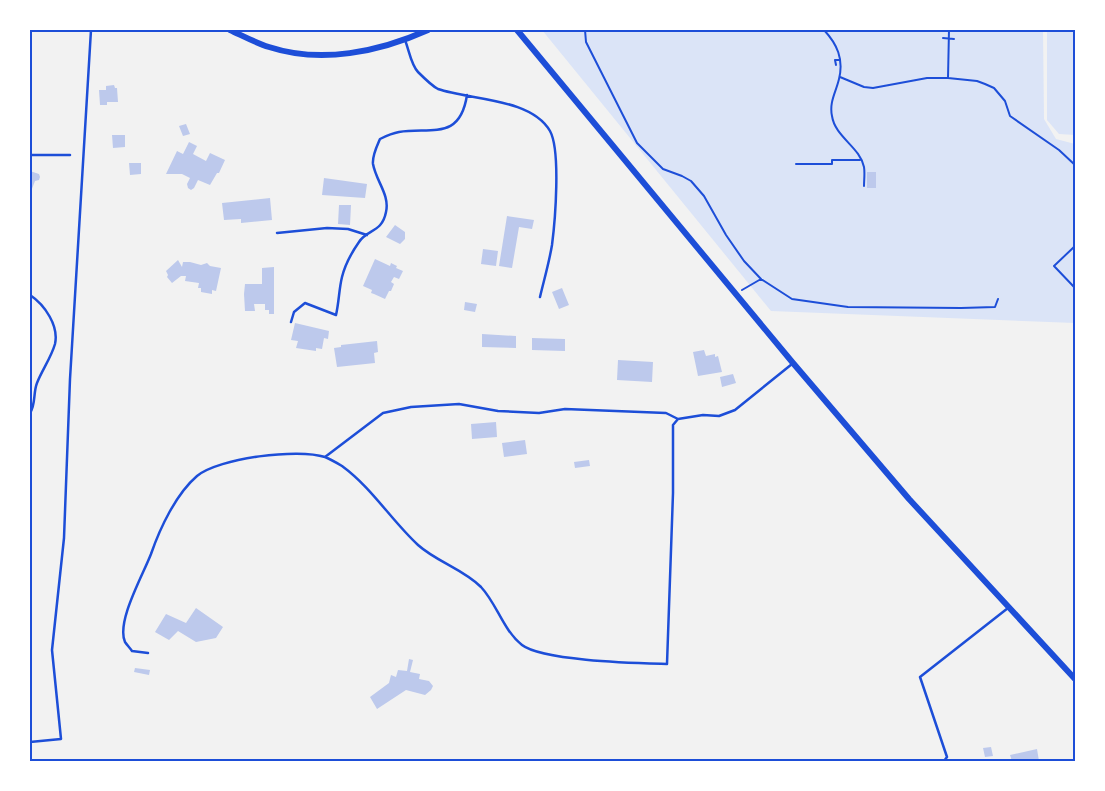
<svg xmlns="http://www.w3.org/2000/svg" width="1105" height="791" viewBox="0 0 1105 791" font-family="'PT Serif',serif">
<rect width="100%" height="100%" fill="#f2f2f2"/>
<!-- green -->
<path fill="#dbe4f7" d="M542,30H1043L1044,119L1056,139L1075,144V323L771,311Z
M1047,30H1075V135L1059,134L1047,120Z"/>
<!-- building -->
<path fill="#bdc9ec" d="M114,85L115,88H117L118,102H107V105H100L99,90H106V86Z
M186,124L190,134L183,136L179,126Z
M112,135H125V147L113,148Z
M189,142L197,146L193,154L206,161L210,153L225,160L219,173H217L210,185L198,180L194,188L191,190L188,188L187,184L190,178L182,174H166L177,151L183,154Z
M129,163H141V174L130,175Z
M30,171L39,174L40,177L39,180L35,181L30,194Z
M867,172H876V188H867Z
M324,178L367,184L365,198L322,195Z
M270,198L272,220L241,223V219L224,220L222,203Z
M339,205H351L350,225L338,224Z
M507,216L534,220L532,229L519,227L512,268L499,266Z
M395,225L405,232V239L400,244L386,237Z
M483,249L498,251L496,266L481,264Z
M375,259L390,266L391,263L397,266L396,268L403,271L399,279L394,277L391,282L394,284L391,291H389L385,299L374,294L371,293L372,290L363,286Z
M178,260L182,267L183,262H190L201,265L207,263L210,266L221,268L216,291L212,290V294L201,292V288H198L199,283L185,281L186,276H181L172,283L167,277L168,275L166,271Z
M274,267V314H269V310H265V304H254L255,311H245L244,294L245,284H262V268Z
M562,288L569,305L559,309L552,292Z
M465,302L477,304L475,312L464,310Z
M295,323L329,331L328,339L324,338L322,349L316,348V351L296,348L298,341L291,340Z
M482,334L516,336V348L482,347Z
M532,338L565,339V351L532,350Z
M377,341L378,352L374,353L375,363L337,367L334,348L341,347V345Z
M704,350L706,356L715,354V357L718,356L722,372L698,376L693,352Z
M618,360L653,362L652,382L617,380Z
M733,374L736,383L722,387L720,377Z
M496,422L497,437L472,439L471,424Z
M525,440L527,454L504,457L502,443Z
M589,460L590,466L575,468L574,462Z
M196,608L223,627L216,638L196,642L178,631L169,640L155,632L166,614L186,623Z
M409,659L413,660L410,672L420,674L419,679L429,681L433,686L431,690L425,695L406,690L377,709L370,697L389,683L391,675L396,677L398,670L407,671Z
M135,668L150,670L149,675L134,672Z
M991,747L993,756L985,757L983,748Z
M1037,749L1039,761H1012L1010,755Z"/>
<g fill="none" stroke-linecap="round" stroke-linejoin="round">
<!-- path -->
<path stroke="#1d4ed8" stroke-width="2" d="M585,30L586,42L637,143L663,169L682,176L691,181L704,196L726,235L744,261L761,279
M824,30C837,44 844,59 839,79C836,92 829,102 832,116C835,137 860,147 864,167C865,173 864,180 864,186
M943,38L954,39
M1075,42V52
M836,65L835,60H840
M840,77L864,87L873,88L927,78H948L977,81L985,84L994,88L1005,101L1010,116L1059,150L1075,165
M948,78L949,30
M796,164H832V160H860
M1075,246L1054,266L1075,288
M742,290L761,279L792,299L848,307L961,308L995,307L998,299"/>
<!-- service -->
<path stroke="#1d4ed8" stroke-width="2.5" d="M405,40C409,50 411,65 418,72C423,77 432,86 438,89C470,100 531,98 550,131C561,151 555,222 552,245C549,263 544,280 540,297
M30,155H70
M277,233L327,228L348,229L367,235
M30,295C45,305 59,326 55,344C51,358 42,370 37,383C33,393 36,404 30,413
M291,322L294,312L305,303L336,315C339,302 339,289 342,277C345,265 352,252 359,242C367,229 382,233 386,212C390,195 376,181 373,164C372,156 377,146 380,139C386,136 393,133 399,132C431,127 460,141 467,95
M325,457L383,413L411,407L459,404L498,411L539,413L565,409L666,413L678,419
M148,653L132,651C130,648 127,645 125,642C116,622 143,575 151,554C160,528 176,494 197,476C219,458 298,448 325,457C330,459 337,463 342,466C372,488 391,520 418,545C437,562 463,569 481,587C497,604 503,630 522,645C543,661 637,663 667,664L673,493V425L678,419L703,415L719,416L735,410L792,364
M30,742L61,739L52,650L64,538L70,379L91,30
M944,761L947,757L920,677L1008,608"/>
<!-- tertiary -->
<path stroke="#1d4ed8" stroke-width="6" d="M230,30C243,36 256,43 269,47C321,64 379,52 428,30
M517,30L793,363L909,499L1075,679"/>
</g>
<!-- border -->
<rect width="1105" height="791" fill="none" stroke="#ffffff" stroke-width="62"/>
<rect x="31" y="31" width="1043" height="729" fill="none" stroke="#1d4ed8" stroke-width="2"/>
</svg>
